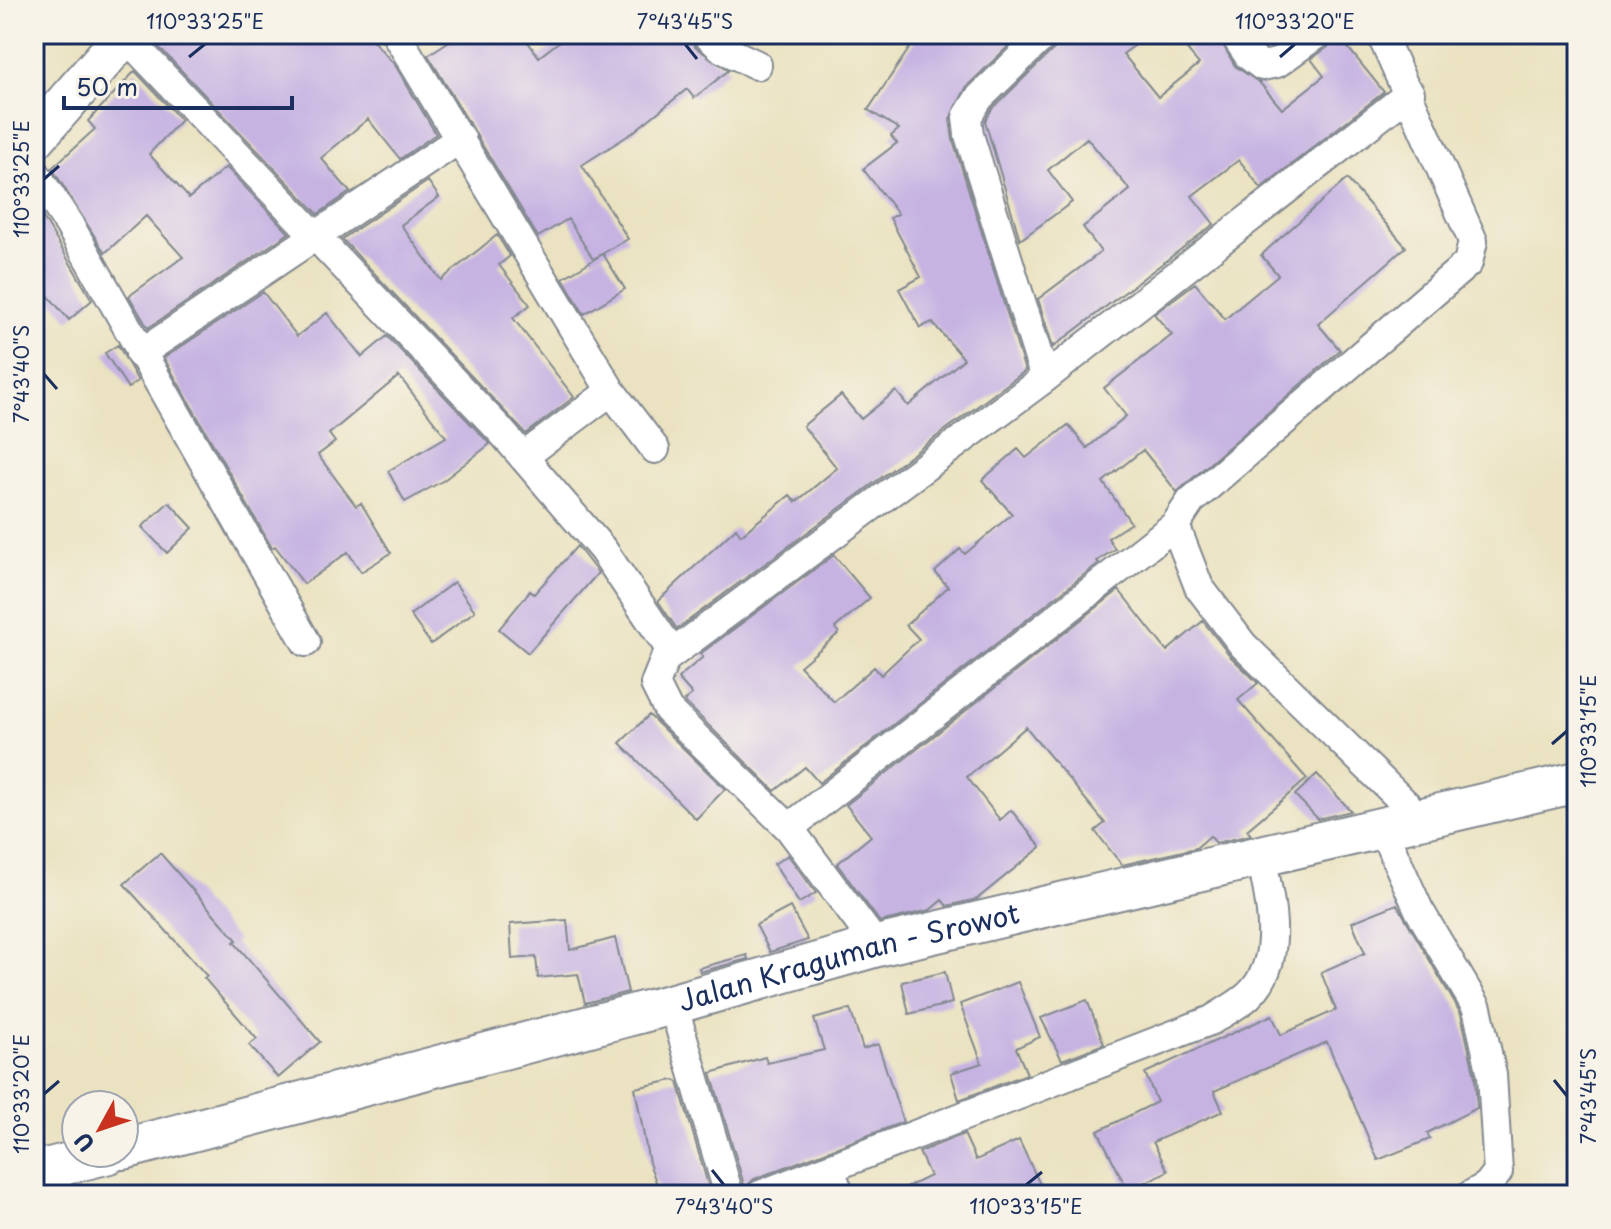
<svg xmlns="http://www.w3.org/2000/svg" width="1611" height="1229" viewBox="0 0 1611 1229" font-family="'Playpen Sans',sans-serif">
<rect width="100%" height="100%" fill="#f7f3e8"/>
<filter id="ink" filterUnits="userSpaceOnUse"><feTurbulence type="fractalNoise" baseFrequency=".0125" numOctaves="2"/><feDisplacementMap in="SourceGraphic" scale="16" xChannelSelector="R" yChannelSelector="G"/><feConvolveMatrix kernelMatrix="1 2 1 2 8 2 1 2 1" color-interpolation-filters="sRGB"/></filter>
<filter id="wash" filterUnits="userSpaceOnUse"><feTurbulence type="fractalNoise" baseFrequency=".006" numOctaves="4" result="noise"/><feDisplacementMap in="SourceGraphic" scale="32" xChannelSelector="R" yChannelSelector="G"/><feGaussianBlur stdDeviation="1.8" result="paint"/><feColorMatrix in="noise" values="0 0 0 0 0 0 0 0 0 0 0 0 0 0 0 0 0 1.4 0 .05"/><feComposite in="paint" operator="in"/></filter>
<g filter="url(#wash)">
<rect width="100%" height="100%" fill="#eae2c0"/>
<g id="blocks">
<!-- building -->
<path fill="#c6b3e2" d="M171,34H367L395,65L436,134L400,159L368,119L321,158L350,192L318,214L157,45Z
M460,34H522L539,57L569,34H689L695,47L729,70L694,98L687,89L632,133L582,165L628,239L593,259L568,219L538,237L428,55Z
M919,34H1021L967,86L950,119L953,140L1025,371L677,629L658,601L736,528L741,535L790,495L796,502L837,468L803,426L841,395L861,419L896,391L908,406L964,359L932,322L920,328L899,289L921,277L890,218L898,214L863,169L897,143L891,136L899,129L868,110Z
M1062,34H1150L1123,54L1158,97L1199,64L1187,50L1206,34H1217L1235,66L1260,83L1282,109L1324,76L1311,59L1328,47L1337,34L1384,92L1261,188L1239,160L1192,196L1214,224L1053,347L1038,299L1101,252L1083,227L1130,190L1087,138L1048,170L1072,202L1020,240L985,121L992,109L1057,46Z
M1255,34H1284L1264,46Z
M135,71L181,120L149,154L189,198L226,167L289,233L148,328L129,296L183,257L146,216L105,253L52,168L95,129L88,121Z
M1347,179L1406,247L1318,324L1340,350L1177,492L1143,450L1103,482L1131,523L1108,538L1115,549L1097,561L1099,563L819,783L805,767L775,791L684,701L692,694L678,678L703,657L700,654L834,555L870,598L835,628L839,633L800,666L834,702L874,667L881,675L919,639L906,625L948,587L935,572L960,549L965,554L1012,514L982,480L1018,449L1026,458L1068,425L1087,448L1126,416L1104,388L1172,335L1154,314L1195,283L1225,319L1278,275L1261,255Z
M428,181L439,197L401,225L441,280L497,235L510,256L499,265L530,305L513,318L574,397L526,434L342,239Z
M34,202L92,300L69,320L34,279Z
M603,254L625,289L584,314L563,278Z
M263,292L297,336L327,313L362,357L387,336L490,444L444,480L405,502L388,471L446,437L399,376L329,434L335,442L318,455L356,506L361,503L391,553L361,572L348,552L304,584L275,546L272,548L164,358Z
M118,345L138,381L128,388L105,353Z
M169,502L193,528L167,553L142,527Z
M577,546L598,573L528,653L499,629L530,591L534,594Z
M454,582L475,611L431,644L410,615Z
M1119,590L1167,651L1203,621L1231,657L1258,683L1238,700L1307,779L1247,830L1251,835L1216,843L1210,836L1196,848L1122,865L1095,831L1105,823L1026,727L967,777L1000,820L1011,810L1041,847L977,899L947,906L942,900L930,910L880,922L837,864L871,836L846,805Z
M649,715L725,789L696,819L620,743Z
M1317,774L1351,811L1318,819L1295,795Z
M160,853L237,940L234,942L320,1042L278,1078L249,1045L257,1039L204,978L207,976L124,884Z
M788,855L816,893L799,903L774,864Z
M1397,904L1461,1014L1475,1077L1477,1108L1427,1133L1430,1139L1378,1160L1327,1042L1214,1091L1223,1111L1153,1142L1168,1171L1128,1191L1098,1131L1157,1102L1145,1073L1272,1015L1281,1035L1336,1010L1321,972L1365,953L1352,922Z
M790,907L808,940L770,952L756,925Z
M567,920L570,950L615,938L628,992L585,1003L578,974L538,978L536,957L512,959L510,924Z
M747,955L748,959L700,972L699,968Z
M945,972L952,1003L909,1014L902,982Z
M1018,982L1040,1037L1016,1048L1027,1074L959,1100L951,1073L982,1063L960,1004Z
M1087,1000L1104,1044L1062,1060L1041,1018Z
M850,1009L863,1049L878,1044L903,1122L754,1179L745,1188L711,1073L765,1057L767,1063L824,1050L814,1019Z
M674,1080L678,1082L711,1195H661L649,1163L635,1088Z
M964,1134L976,1160L1019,1140L1045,1195H891L930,1176L919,1152Z"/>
</g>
</g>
<g filter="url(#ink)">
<use href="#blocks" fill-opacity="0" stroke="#82888f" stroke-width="2"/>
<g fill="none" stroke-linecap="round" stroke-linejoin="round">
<defs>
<path id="street" d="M396,34L611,391L655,449
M706,34L723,49L757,65
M1045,34L979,98L967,117L969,135L1045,378
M1234,34L1249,56L1262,66L1277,63L1317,34
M124,35L500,430L603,550L672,652
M34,171L70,226L306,642
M140,354L461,138
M523,457L611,391
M1175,525L1199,587L1243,645L1421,819
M789,828L1175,525L1191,501L1468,263L1473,241L1381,34
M1382,828L1419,910L1477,1008L1492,1075L1498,1172L1487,1186L1471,1195
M877,946L789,828L668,710L655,684L665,659L1045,378L1410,93
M673,1004L729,1195
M829,1168L840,1195
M760,1195L1212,1020C1224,1012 1238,1005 1248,996C1287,960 1269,899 1261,855"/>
<g id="secondary">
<path d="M34,139L126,34"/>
<path id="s1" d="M124,1149L673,1004L877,946L1577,782"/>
<path d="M34,1172L109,1153"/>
</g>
</defs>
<!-- street casing -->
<use href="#street" stroke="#82888f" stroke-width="32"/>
<!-- secondary casing -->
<use href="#secondary" stroke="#82888f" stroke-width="44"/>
<!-- street -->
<use href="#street" stroke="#fff" stroke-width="28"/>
<!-- secondary -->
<use href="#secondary" stroke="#fff" stroke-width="40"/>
</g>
</g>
<!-- ticks -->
<path fill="none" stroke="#1b2f5e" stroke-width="3" d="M685,44L697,59M189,57L205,44M1280,57L1295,44M44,179L59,166M44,374L57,389M1552,744L1567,731M1554,1080L1567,1096M44,1094L59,1081M712,1170L724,1185M1026,1185L1042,1172"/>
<g text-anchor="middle" stroke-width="6" stroke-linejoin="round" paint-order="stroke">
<!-- street labels -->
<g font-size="28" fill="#1b2f5e" stroke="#f7f3e8">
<text dy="10" stroke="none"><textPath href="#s1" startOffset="750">Jalan Kraguman - Srowot</textPath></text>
</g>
</g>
<!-- margin -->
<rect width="1611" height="1229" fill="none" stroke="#f7f3e8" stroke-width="88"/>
<!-- north arrow -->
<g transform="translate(100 1129) rotate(230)"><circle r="38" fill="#f7f3e8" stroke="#9fa5b1" stroke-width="2"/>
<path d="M0-6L14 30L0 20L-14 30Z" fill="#c8321e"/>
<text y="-12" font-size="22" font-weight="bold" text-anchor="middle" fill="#1b2f5e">U</text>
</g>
<!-- scale -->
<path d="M64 96v12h228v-12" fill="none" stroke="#1b2f5e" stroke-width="4"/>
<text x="76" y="96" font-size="24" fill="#1b2f5e" stroke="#f7f3e8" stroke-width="6" paint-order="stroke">50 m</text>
<rect x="44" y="44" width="1523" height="1141" fill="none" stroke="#1b2f5e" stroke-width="3"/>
<g font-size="20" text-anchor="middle" fill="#1b2f5e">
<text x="205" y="29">110°33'25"E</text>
<text x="685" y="29">7°43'45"S</text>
<text x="1295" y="29">110°33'20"E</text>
<text transform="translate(22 179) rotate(-90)" y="7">110°33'25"E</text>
<text transform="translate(22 374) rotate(-90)" y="7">7°43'40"S</text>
<text transform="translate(1589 731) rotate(-90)" y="7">110°33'15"E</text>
<text transform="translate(22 1094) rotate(-90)" y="7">110°33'20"E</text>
<text transform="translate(1589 1096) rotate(-90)" y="7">7°43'45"S</text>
<text x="724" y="1214">7°43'40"S</text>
<text x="1026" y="1214">110°33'15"E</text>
</g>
</svg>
